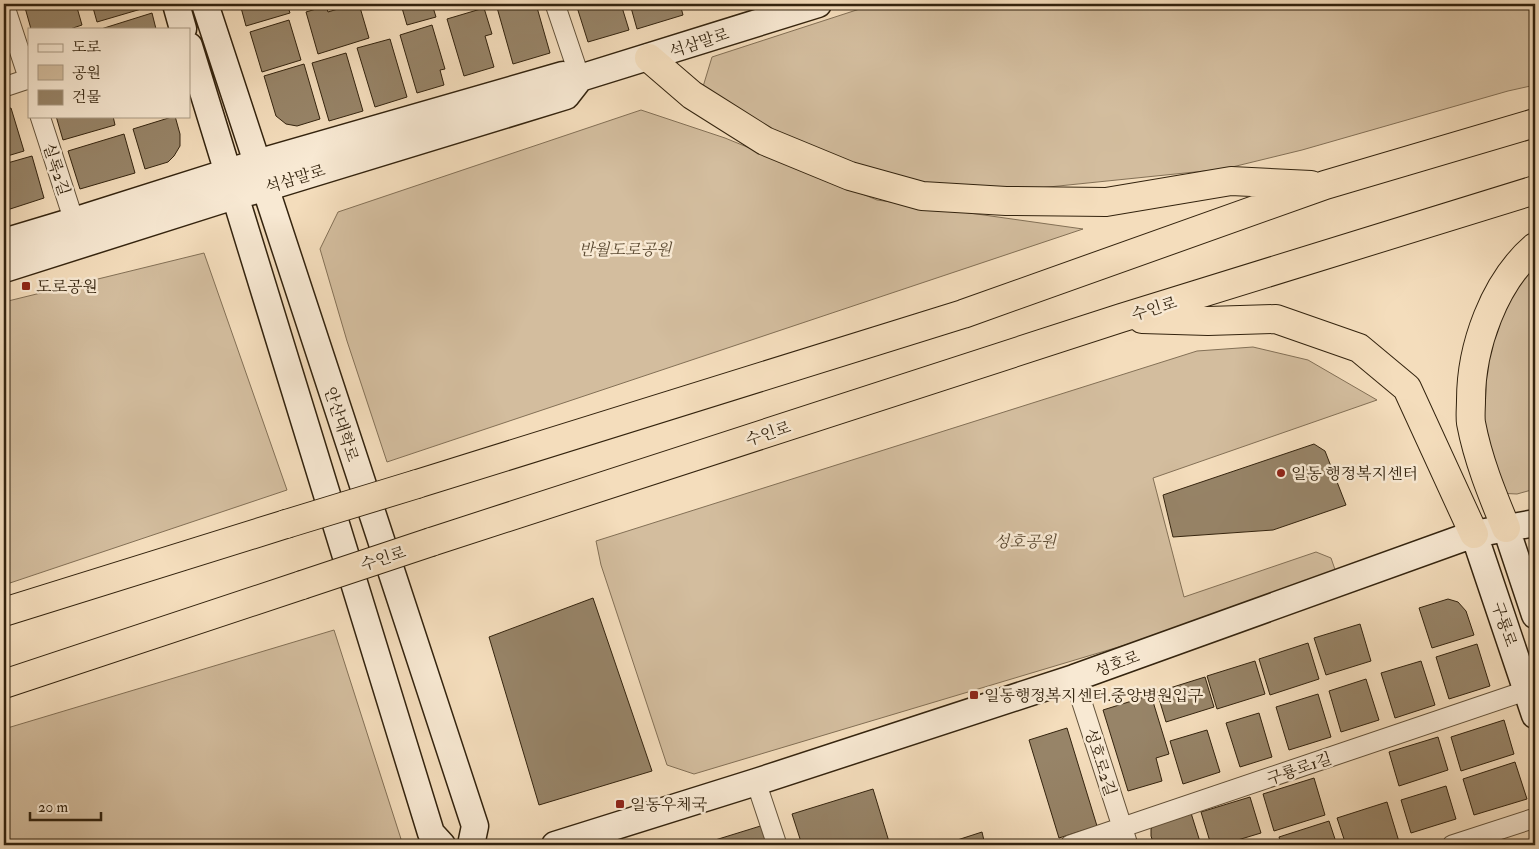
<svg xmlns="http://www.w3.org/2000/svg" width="1539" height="849" viewBox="0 0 1539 849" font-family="'IM FELL Double Pica','Noto Serif KR',serif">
<rect width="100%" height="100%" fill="#f4ddbc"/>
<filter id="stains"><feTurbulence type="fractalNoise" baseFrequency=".004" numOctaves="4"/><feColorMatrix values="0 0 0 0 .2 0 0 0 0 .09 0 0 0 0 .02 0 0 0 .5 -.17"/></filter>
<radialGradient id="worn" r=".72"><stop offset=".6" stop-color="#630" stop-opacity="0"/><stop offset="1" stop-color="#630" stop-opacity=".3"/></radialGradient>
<!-- green -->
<path fill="#d3bd9e" stroke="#837056" d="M875,4H1535V85L1508,91L1302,150L1224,169L1000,192L931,187L848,167L772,135L702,90L712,57Z
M641,110L725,138L877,200L1083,229L387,462L347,341L320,249L338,212Z
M204,253L287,490L4,585V302Z
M1535,258V489L1517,494L1495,493L1479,447L1490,329Z
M1253,347L1308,360L1377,400L1153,478L1184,597L1316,552L1331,558L1339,581L694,774L667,765L601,565L596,541L1197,351Z
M334,630L401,839L394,845H4V729Z"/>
<!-- building -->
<path fill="#978468" stroke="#33230e" d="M24,4H76L82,25L70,29H31Z
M92,4H147L148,7L97,22Z
M240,4H287L290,13L246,26Z
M354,4H359L369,38L318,54L306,12L326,6L328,12Z
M395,4H432L436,17L407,25L402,8Z
M496,4H536L550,53L513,64Z
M576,4H621L629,30L588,42Z
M630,4H680L683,15L637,29Z
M484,8L492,34L485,36L494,67L464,76L447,19Z
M152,13L156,29H101Z
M289,20L301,60L262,72L250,32Z
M432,25L445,69L440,70L444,85L417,93L400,35Z
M390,39L407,97L375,107L357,48Z
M346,53L363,111L329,121L312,63Z
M304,64L320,119L297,126L286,124L276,116L264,76Z
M11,108L24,151L4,157V110Z
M56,116H113L115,125L63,140Z
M175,116L180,134V146L174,156L168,162L145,169L133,129Z
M124,134L135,173L80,189L68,151Z
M32,156L44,198L4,211V164Z
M1314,444L1325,451L1346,505L1273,530L1173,537L1163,495Z
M593,598L652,771L539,805L489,637Z
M1448,599L1458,602L1466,611L1474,635L1432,648L1419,608Z
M1360,624L1371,661L1326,675L1314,638Z
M1308,643L1319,679L1270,695L1259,659Z
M1477,644L1490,686L1449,699L1436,657Z
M1255,661L1265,694L1217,709L1207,676Z
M1421,661L1435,705L1395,718L1381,673Z
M1205,677L1214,707L1166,722L1157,692Z
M1366,679L1379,720L1341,732L1329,691Z
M1318,694L1331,737L1289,750L1276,707Z
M1151,695L1169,754L1156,758L1162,781L1128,791L1103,710Z
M1259,713L1272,757L1240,767L1226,723Z
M1504,720L1514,754L1461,771L1451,737Z
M1067,728L1097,826L1059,838L1029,740Z
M1207,730L1220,772L1183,784L1170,741Z
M1438,737L1448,770L1399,786L1389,752Z
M1515,762L1527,799L1474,815L1463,779Z
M1314,778L1325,815L1274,831L1263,794Z
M1446,786L1456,819L1411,833L1401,800Z
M873,789L890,845H802L792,814Z
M1250,797L1261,833L1221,845H1211L1201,812Z
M1387,802L1400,845H1346L1337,818Z
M1191,813L1201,845H1154L1151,836V829L1156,824Z
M1329,821L1337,845H1281L1279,837Z
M767,824L774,845H699Z
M982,832L985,845H940L948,843Z"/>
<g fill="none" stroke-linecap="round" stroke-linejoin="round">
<defs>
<path id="street" d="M4,4L29,80
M555,4L580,78
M4,87L28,79
M40,116L74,221
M1074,678L1128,845
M756,782L777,845
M1070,845L1528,690
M1452,845L1535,818"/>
<path id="secondary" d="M176,4L183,29
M205,4L475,826L471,845
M189,46L431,833L442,845
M4,242L74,221L257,163L563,75L580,78L818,4
M4,269L234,196L265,188L566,96L580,78
M1506,528L1535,615
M1474,534L1535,715
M555,845L756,782L1074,678L1474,534L1535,523"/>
<path id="highway" d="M649,58L692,95L765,141L850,176L922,196L1006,201L1106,202L1231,181L1311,185
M1142,319L1208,321L1276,319L1359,348L1407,388L1474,534
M417,484L963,314L1325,185L1535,123
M1506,528C1492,494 1478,460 1471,423C1470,416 1471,408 1471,400C1471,347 1494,282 1535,247
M431,542L1121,318L1535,190
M4,612L286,524
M4,684L302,585"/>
</defs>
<!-- street casing -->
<use href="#street" stroke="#63523a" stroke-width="21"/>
<!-- secondary casing -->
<use href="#secondary" stroke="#33230e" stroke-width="29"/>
<!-- highway casing -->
<use href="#highway" stroke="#33230e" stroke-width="30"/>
<!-- street -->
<use href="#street" stroke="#f8e9d3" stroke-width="19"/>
<!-- secondary -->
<use href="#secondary" stroke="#f8e9d3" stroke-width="26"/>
<!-- highway -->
<use href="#highway" stroke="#f4ddbc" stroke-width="28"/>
<defs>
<path id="highway-bridge" d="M286,524L417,484
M302,585L431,542"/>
</defs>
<!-- highway-bridge casing -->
<use href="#highway-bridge" stroke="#33230e" stroke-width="30" stroke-linecap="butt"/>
<!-- highway-bridge -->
<use href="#highway-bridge" stroke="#f4ddbc" stroke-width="28"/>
</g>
<!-- markers -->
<g fill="#8f2418" stroke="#f8e9d3" stroke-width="2">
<rect x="21" y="281" width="10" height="10" rx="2.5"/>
<circle cx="1281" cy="473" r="5"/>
<rect x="969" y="690" width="10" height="10" rx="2.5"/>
<rect x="615" y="799" width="10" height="10" rx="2.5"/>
</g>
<g text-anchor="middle" stroke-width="5" stroke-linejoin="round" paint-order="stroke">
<!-- street labels -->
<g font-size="16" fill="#33230e" stroke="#f8e9d3">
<text transform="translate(699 42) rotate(-18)" y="6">석삼말로</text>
<text transform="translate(57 169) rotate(72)" y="6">실록2길</text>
<text transform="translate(295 178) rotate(-17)" y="6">석삼말로</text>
<text transform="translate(1154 308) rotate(-17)" y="6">수인로</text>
<text transform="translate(342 424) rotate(72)" y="6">안산대학로</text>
<text transform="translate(768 433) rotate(-18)" y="6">수인로</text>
<text transform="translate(383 558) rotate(-18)" y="6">수인로</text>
<text transform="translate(1505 624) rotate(71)" y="6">구룡로</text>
<text transform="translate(1117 663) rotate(-20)" y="6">성호로</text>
<text transform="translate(1101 762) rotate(72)" y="6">성호로2길</text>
<text transform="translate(1299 768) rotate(-19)" y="6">구룡로1길</text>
</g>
<!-- park labels -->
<g font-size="16" font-style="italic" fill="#5b4a32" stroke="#f8e9d3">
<text x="625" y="255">반월도로공원</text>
<text x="1025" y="547">성호공원</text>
</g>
<!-- poi labels -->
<g font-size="16" fill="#33230e" stroke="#f8e9d3" text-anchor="start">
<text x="36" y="292">도로공원</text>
<text x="1291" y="479">일동 행정복지센터</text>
<text x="984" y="701">일동행정복지센터.중앙병원입구</text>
<text x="630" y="810">일동우체국</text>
</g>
</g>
<!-- margin -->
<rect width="1539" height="849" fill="none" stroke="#f4ddbc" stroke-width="20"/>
<rect x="5" y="5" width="1529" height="839" fill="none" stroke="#33230e" stroke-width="2.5"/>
<rect x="10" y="10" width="1519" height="829" fill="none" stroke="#33230e"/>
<!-- legend -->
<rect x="28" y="28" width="162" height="90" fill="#f8e9d3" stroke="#a99a84"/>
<rect x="38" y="44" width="25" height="8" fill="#f8e9d3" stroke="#a99a84"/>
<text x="72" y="52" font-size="15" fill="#33230e">도로</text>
<rect x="38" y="65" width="25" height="15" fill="#d3bd9e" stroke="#a99a84"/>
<text x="72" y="78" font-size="15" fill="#33230e">공원</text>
<rect x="38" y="90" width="25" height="15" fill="#978468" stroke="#a99a84"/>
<text x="72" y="102" font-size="15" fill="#33230e">건물</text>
<!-- scale -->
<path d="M30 812v8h71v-8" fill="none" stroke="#33230e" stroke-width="2.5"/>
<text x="38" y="812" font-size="15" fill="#33230e" stroke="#f8e9d3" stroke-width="4" paint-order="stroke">20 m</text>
<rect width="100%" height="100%" filter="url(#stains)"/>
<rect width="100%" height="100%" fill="url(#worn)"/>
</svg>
